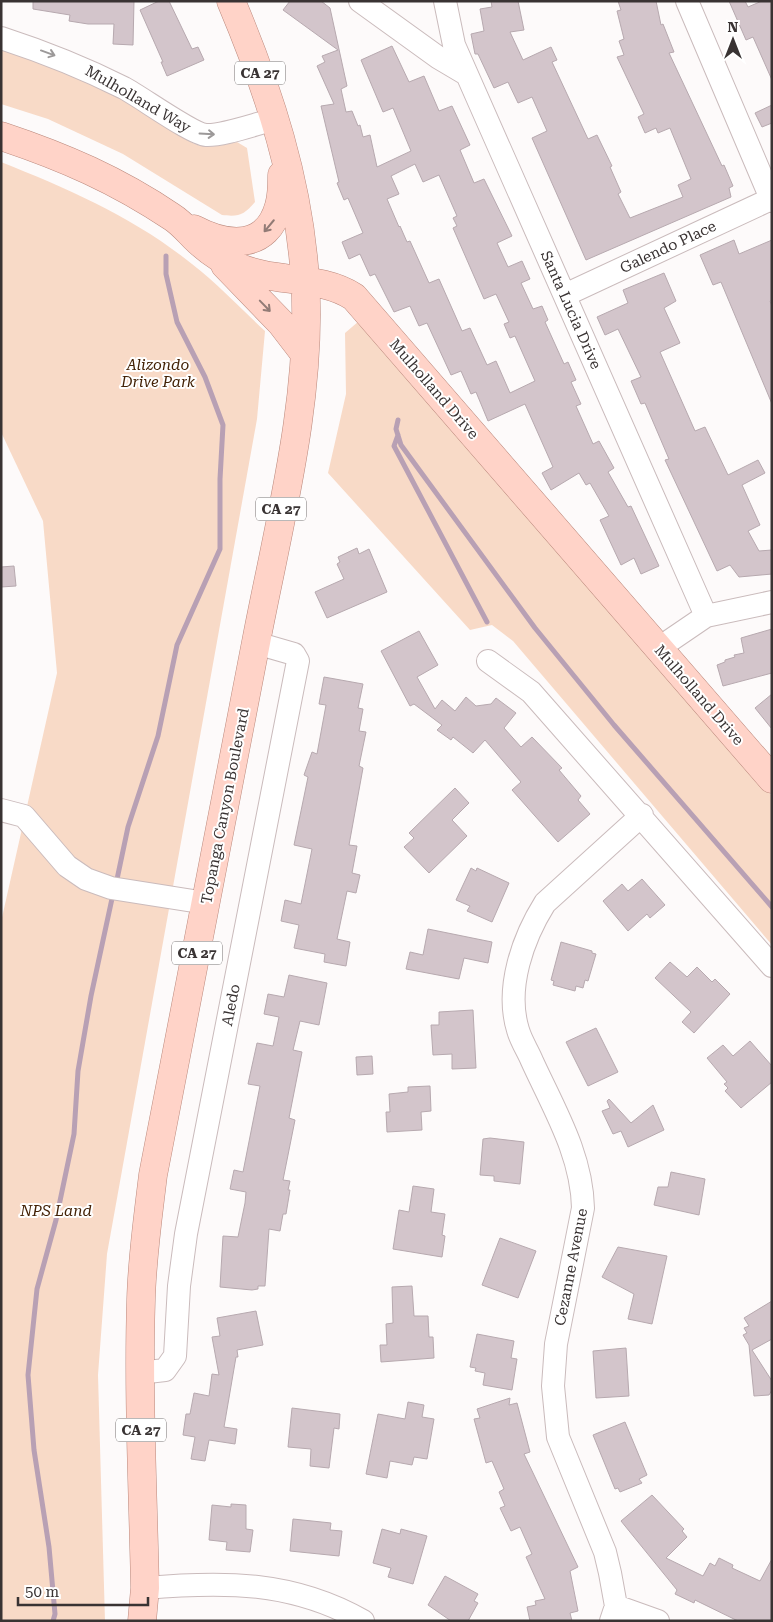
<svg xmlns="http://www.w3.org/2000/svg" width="773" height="1622" viewBox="0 0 773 1622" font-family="'Roboto Serif',serif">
<rect width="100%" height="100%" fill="#fdfafa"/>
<!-- green -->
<path fill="#f8dac7" d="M1,50C56,65 113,90 162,120C172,127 181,138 193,143C207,150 223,145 237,142L247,148L255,202C244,215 239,217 222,215L123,154L48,119L1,104Z
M1,162C69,189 135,218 192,264C218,284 241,309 265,331L257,419L107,1254L98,1375L105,1621H1V922L57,673L43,521L1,432Z
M359,321L772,796V945L513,641L492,625L470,630L328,473L346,394L345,333Z"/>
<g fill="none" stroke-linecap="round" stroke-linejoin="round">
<!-- stream -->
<path stroke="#b8a0b4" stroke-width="5" d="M398,420L396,429L401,445L535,628L614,725L772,907
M398,435L394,446L487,622
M116,884L128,827L158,736L177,645L220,549V479L223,425L205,377L177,322L166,274V256
M53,1621L55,1614L49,1547L34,1450L28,1375L37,1289L56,1220L74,1134L78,1071L91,996L113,894"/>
</g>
<!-- building -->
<path fill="#d3c5cb" stroke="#b7a9af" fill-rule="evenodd" d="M33,1H134L133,45L113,44L114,24H88L69,21L70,15L33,9Z
M159,1H169L192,49L198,47L204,60L167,76L161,62H163L140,10Z
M290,1H321L330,8L347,86L341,89L346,112L352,111L358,126L360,125L363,137L370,135L377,167L411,151L393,108L383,112L361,60L392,46L409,82L424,76L439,111L452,106L470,145L460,150L474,183L484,179L512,236L497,243L508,267L522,261L530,279L521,283L533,309L542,306L548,320L545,322L564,364L568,362L576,380L571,382L581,404L576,406L593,444L599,441L614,468L608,472L628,507L631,506L659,566L641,574L634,558L621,565L600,520L609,516L590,483L586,485L579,473L551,490L542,473L553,467L525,404L488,421L476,392L471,394L461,371L451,375L427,323L419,326L410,306L394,312L375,274L370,276L360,254L349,259L342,242L363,233L348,198L344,200L337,183L339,182L321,106L334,104L317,66L325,62L322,56L338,50L283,10ZM415,164L423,182L439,175L457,216L453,218L457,226L453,228L484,299L496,294L509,322L504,324L510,338L515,336L535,381L510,393L496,361L487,365L470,328L462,331L439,279L429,283L410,241L407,242L400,226L399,227L387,199L399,194L391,176Z
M491,1H518L524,30L510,32L523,60L551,47L557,60L552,62L588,139L597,135L612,166L610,167L621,192L618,194L630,218L683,197L678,185L691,179L670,128L658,133L656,128L645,133L638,117L644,114L617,57L624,55L619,41L624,39L617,11L621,10L618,1H656L661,25L663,24L674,52L669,53L722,166L724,165L733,186L729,188L731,197L586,260L532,138L547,131L532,97L518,103L508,82L494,88L478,54H475L471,34L484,31L480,9L492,7Z
M729,1H745L748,7L762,1H772V80L753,37L746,40Z
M772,105V123L762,127L755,113Z
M734,240L739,254L772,240V300L770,301L772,306V404L721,282L713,285L700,255Z
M664,273L676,301L664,308L680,343L660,352L695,431L705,427L728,475L758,460L765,473L742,485L760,525L748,531L759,551L772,550V574L739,577L730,565L717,571L665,460L669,459L645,403L641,404L631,381L641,377L618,329L605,335L597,317L628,303L623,290Z
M357,548L359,554L369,549L387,592L327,618L315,592L344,579L337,564L340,562L338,557Z
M14,566L16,586L1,587V567Z
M772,629V673L723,686L717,665L725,662V660L735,657L734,655L744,653L741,638Z
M419,631L438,665L417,677L435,709L442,700L455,711L466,697L476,706L491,704L496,698L516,713L504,728L521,747L532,737L562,768L559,770L581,796L578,800L590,814L558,842L512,790L521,782L485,740L473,753L453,737L451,740L437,730L442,725L414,704L410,706L381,651Z
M324,677L363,684L358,708L363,709L359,731L366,732L359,766L363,768L349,845L357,846L352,873L360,875L356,893L347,891L337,939L350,942L346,966L324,962L325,954L294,948L299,925L281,921L285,900L301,904L312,849L294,845L308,777L304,775L312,752L317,754L326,705L319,704Z
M772,694V729L755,708Z
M455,788L469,803L452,820L467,836L429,873L404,847L414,838L409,833Z
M471,868L476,871L477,868L509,883L492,922L467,911L470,906L456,900Z
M642,879L665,905L650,918L647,914L628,931L603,901L622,884L628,891Z
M428,929L492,942L488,963L464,958L459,979L406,969L410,952L423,955Z
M561,942L592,951V953L596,954L588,981L585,980L583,988L576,986L575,991L553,985L554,981L551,980Z
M670,962L687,977L697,967L712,982L715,979L730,994L694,1033L682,1022L691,1012L655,978Z
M289,975L327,983L319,1025L300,1021L293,1050L302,1052L289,1118L295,1120L283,1180L290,1181L288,1190H290L286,1214H283L280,1231L269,1229L265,1286H258V1289L252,1290L220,1287L223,1236L238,1237L245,1203L246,1192L230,1189L234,1170L243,1172L260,1086L248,1084L257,1043L273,1046L279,1017L264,1014L268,994L284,997Z
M473,1010L476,1068L452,1069V1054L433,1055L431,1025H439V1012Z
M596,1028L618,1072L588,1086L566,1042Z
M750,1041L772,1066V1082L741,1108L725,1091L728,1088L724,1084L727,1082L707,1058L723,1045L733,1056Z
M372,1056L373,1074L357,1075L356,1057Z
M430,1086L431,1111L421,1112L422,1130L387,1132L386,1112H390L389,1094L408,1092V1087Z
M609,1099L631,1123L653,1105L664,1130L628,1147L621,1131L613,1134L602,1111L610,1108L607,1101Z
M490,1138L524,1142L520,1184L494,1181V1176L480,1175L483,1139Z
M671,1172L705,1179L699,1215L654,1205L658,1187H668Z
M413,1186L434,1189L431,1212L445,1214L442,1235L445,1236L442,1257L393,1249L399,1210L409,1212Z
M500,1238L536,1251L518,1298L482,1285Z
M618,1247L667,1256L652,1324L628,1319L634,1294L602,1277Z
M412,1286L414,1316H428L429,1337H433L434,1358L381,1362L380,1345H387L386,1324L393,1323L392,1287Z
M772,1301V1339L752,1350L772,1381V1390L769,1395L754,1396L749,1345L743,1335L747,1333L744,1328L749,1326L744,1318Z
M256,1311L263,1345L237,1350L238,1357H236L224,1427L237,1429L235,1444L209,1440L205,1461L191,1459L195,1437L183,1435L186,1414H190L194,1393L209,1396L212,1374L219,1375L212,1337L220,1336L217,1318Z
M477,1334L514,1341L511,1358L517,1359L512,1390L483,1385L485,1373L475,1371L476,1368L470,1367Z
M626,1348L629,1396L596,1398L593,1351Z
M510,1398L509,1405L517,1403L530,1452L524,1454L578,1567L570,1571L578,1611L570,1613L572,1621H530L527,1607L536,1605L535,1601L545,1599L526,1557L532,1554L520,1527L511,1531L500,1508L505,1506L499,1492L504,1489L492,1461L486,1463L474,1419L480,1418L477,1409Z
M408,1402L424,1405L422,1417L434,1419L427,1459L414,1457L412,1465L390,1461L387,1478L366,1474L378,1414L405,1419Z
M292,1408L340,1414L339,1429L334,1428L329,1468L310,1466L311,1449L288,1447Z
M625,1422L647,1475L639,1479L642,1483L620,1492L618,1488L615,1489L593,1435Z
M652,1495L684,1529L682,1531L687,1537L666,1558L703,1576L710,1563L715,1566L719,1558L733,1565L732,1568L760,1581L772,1559V1621H738L695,1600L694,1603L675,1594L677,1590L621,1521Z
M231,1504L246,1505V1529L253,1530L250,1552L226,1550L227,1542L209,1540L212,1505L231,1507Z
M293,1519L331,1523L330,1530L342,1531L339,1556L290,1551Z
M382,1529L400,1534L401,1529L427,1536L413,1584L388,1577L391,1568L373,1563Z
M445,1576L478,1594L474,1601L478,1603L468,1621H451L428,1605Z"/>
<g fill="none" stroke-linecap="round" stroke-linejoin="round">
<defs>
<path id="minor" d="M360,1L439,58L466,74
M445,1L454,45L706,616
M687,1L772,201
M1,38C44,52 84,68 124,88C141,97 192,134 206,135C223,136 258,123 276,119
M565,295L771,199
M659,648L706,616L772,602
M488,661L531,692L772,966
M1,810L24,816L67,866L86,879L111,888L206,903
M139,1373L165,1370L175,1356L179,1286L186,1234L298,661L294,654L256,643
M145,1588C224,1581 293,1581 363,1621
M616,1606L658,1621
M611,1621L616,1606L610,1573L605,1552L558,1437L553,1386L556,1344L583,1208C582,1155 554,1109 532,1061C528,1051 521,1041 518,1030C505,988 523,938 545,903L642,815"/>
<path id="major" d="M1,136C64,157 117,180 172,217C180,222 187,230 194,237C207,250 221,260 238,267C274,283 320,275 354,297L772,779
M194,229C228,247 267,250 279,206C282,196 282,185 282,175
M225,265L281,323L304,353
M142,1621L145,1588C143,1492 138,1396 141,1300C142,1258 148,1217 153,1175C188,996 222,816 257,637C279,523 313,395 305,279C299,182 269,91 231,1"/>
</defs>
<!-- minor casing -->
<use href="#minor" stroke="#cabbbc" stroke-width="24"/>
<!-- major casing -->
<use href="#major" stroke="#ba887c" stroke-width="29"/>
<!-- minor -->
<use href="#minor" stroke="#fff" stroke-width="22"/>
<!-- major -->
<use href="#major" stroke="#ffd3c8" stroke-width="28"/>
</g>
<!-- one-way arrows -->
<defs><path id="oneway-shaft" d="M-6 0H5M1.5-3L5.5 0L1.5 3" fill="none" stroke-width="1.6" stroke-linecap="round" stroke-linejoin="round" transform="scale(1.25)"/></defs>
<g stroke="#9c9999">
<use href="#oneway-shaft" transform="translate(48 53) rotate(20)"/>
<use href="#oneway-shaft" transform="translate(207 134) rotate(3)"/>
</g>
<g stroke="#927b76">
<use href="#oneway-shaft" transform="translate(269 226) rotate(130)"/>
<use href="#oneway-shaft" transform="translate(265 306) rotate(46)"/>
</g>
<g text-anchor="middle" stroke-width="4" stroke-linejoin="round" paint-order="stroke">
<!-- shield labels -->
<g fill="#fff" stroke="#747070" stroke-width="1">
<rect x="235" y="61.5" width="50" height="23" rx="4"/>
<rect x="256" y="497.5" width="50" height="23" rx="4"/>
<rect x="172" y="941.5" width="50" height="23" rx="4"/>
<rect x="116" y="1418.5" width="50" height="23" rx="4"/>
</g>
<g font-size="14" font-weight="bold" fill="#393333">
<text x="260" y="78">CA 27</text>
<text x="281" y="514">CA 27</text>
<text x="197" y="958">CA 27</text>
<text x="141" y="1435">CA 27</text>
</g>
<!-- street labels -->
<g font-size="15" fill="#393333" stroke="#fff">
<text transform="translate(138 99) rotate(30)" y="5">Mulholland Way</text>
<text transform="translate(668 247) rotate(-25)" y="5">Galendo Place</text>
<text transform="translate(571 310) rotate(66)" y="5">Santa Lucia Drive</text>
<text transform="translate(434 389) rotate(49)" y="5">Mulholland Drive</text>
<text transform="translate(699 695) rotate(49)" y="5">Mulholland Drive</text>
<text transform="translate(225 806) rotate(-79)" y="5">Topanga Canyon Boulevard</text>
<text transform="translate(231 1005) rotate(-79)" y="5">Aledo</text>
<text transform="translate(571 1267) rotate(-79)" y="5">Cezanne Avenue</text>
</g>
<!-- park labels -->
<g font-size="15" font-style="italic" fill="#422105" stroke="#fff">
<text x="158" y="370">Alizondo<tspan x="158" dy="17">Drive Park</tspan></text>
<text x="56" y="1216">NPS Land</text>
</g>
</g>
<!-- border -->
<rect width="773" height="1622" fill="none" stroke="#393333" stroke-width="5"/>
<!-- north arrow -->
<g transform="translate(733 40)" stroke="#ffffff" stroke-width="4" paint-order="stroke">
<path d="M0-4L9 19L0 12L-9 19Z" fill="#393333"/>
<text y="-8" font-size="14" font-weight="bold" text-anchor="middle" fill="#393333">N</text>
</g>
<!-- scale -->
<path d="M18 1597v8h130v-8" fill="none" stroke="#393333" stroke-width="2.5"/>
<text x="25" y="1597" font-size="15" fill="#393333" stroke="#ffffff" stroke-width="4" paint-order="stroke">50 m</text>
</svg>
